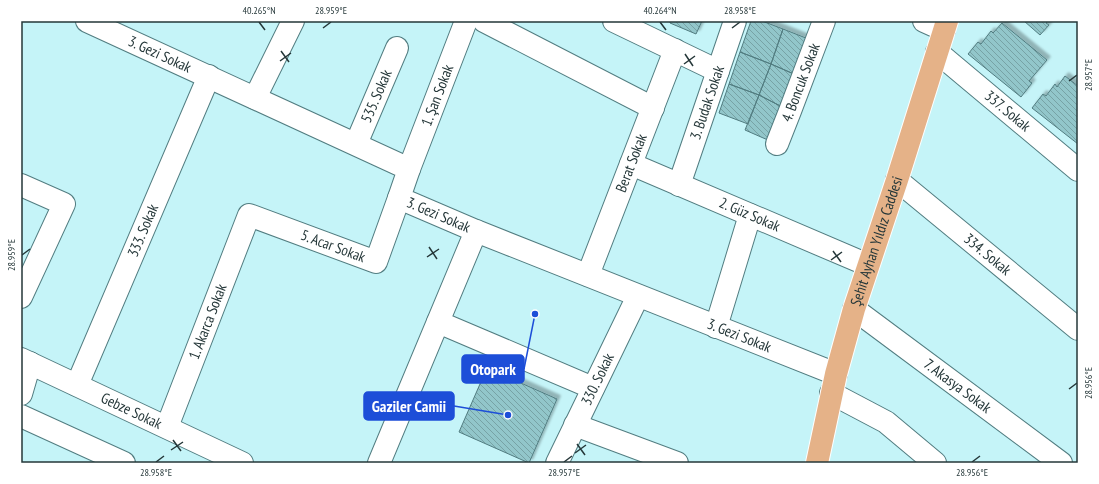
<svg xmlns="http://www.w3.org/2000/svg" width="1099" height="484" viewBox="0 0 1099 484" font-family="'PT Sans Narrow',sans-serif">
<defs>
<pattern id="building-back-hatch" width="6" height="6" patternUnits="userSpaceOnUse"><rect width="6" height="6" fill="#92c6ca"/><path d="M-1 5l2 2M0 0l6 6M5-1l2 2" fill="none" stroke="#77a2a5"/></pattern>
<filter id="shadow"><feDropShadow dx="3.5" dy="-3.5" stdDeviation="1" flood-color="#0004"/></filter>
</defs>
<rect width="100%" height="100%" fill="#c5f4f8"/>
<!-- building -->
<path fill="url(#building-back-hatch)" stroke="#517c80" filter="url(#shadow)" d="M670,21H702L696,34L670,23Z
M751,21H762L783,29L771,64L740,52Z
M1024,21H1048L1046,23L1049,25L1040,35Z
M1002,23L1047,60L1029,81L1032,83L1021,97L968,54L978,42L981,44L991,31L993,33Z
M783,29L816,42L803,78L771,64Z
M740,52L771,64L759,95L729,84Z
M771,64L803,78L790,111L759,95Z
M1065,76L1078,86V144L1032,108L1043,94L1046,96L1055,84L1057,87Z
M729,84L759,95L748,124L719,113Z
M759,95L790,111L777,144L745,130Z
M487,368L557,399L529,463L459,432Z"/>
<g fill="none" stroke-linecap="round" stroke-linejoin="round">
<defs>
<g id="minor">
<path id="s1" d="M87,21L409,169L399,198L476,231L836,374"/>
<path d="M484,21L653,108"/>
<path d="M614,21L718,71"/>
<path d="M924,21L944,30"/>
<path id="s2" d="M937,52L1078,170"/>
<path d="M255,98L293,21"/>
<path id="s3" d="M356,144L397,48"/>
<path id="s4" d="M777,144L790,111L824,21"/>
<path id="s5" d="M631,164L868,265"/>
<path id="s6" d="M409,169L466,21"/>
<path id="s7" d="M897,180L1078,329"/>
<path d="M21,185L64,204L21,297"/>
<path id="s8" d="M679,185L735,21"/>
<path id="s9" d="M588,275L675,50"/>
<path id="s10" d="M854,309L1061,463"/>
<path d="M438,322L593,388"/>
<path d="M716,327L750,215"/>
<path id="s11" d="M21,359L242,463"/>
<path id="s12" d="M77,385L209,76"/>
<path d="M831,393L886,422L935,463"/>
<path d="M21,394L30,363"/>
<path d="M21,416L124,463"/>
<path d="M575,425L677,463"/>
<path id="s13" d="M167,427L249,215L376,262L399,198"/>
<path d="M379,463L476,231"/>
<path id="s14" d="M557,463L638,296"/>
</g>
<g id="major">
<path id="s15" d="M817,463L836,374L854,309L897,180L947,21"/>
</g>
</defs>
<!-- minor casing -->
<use href="#minor" stroke="#527d81" stroke-width="24"/>
<!-- major casing -->
<use href="#major" stroke="#fff" stroke-width="24"/>
<!-- minor -->
<use href="#minor" stroke="#fff" stroke-width="22"/>
<!-- major -->
<use href="#major" stroke="#e5b288" stroke-width="22"/>
</g>
<!-- ticks -->
<path fill="none" stroke="#253739" stroke-width="1.5" d="M259,22L265,30M660,22L666,30M323,28L331,22M732,28L740,22M281,51L289,62M685,54L693,66M280,61L291,53M684,64L695,56M1069,81L1077,75M429,247L437,259M833,251L841,262M22,255L30,249M427,257L439,249M831,260L842,252M1069,389L1077,383M173,440L181,451M577,444L585,455M171,450L183,442M575,453L586,445M156,462L164,456M564,462L572,456M972,462L980,456"/>
<g text-anchor="middle" stroke-width="3" stroke-linejoin="round" paint-order="stroke">
<!-- street labels -->
<g font-size="15" fill="#253739" stroke="#fff">
<text dy="5" stroke="none"><textPath href="#s1" startOffset="80">3. Gezi Sokak</textPath></text>
<text dy="5" stroke="none"><textPath href="#s4" startOffset="66">4. Boncuk Sokak</textPath></text>
<text dy="5" stroke="none"><textPath href="#s6" startOffset="79">1. Şan Sokak</textPath></text>
<text dy="5" stroke="none"><textPath href="#s3" startOffset="52">535. Sokak</textPath></text>
<text dy="5" stroke="none"><textPath href="#s8" startOffset="87">3. Budak Sokak</textPath></text>
<text dy="5" stroke="none"><textPath href="#s2" startOffset="92">337. Sokak</textPath></text>
<text dy="5" stroke="none"><textPath href="#s9" startOffset="120">Berat Sokak</textPath></text>
<text dy="5" stroke="none"><textPath href="#s1" startOffset="428">3. Gezi Sokak</textPath></text>
<text dy="5" stroke="none"><textPath href="#s5" startOffset="129">2. Güz Sokak</textPath></text>
<text dy="5" stroke="none"><textPath href="#s12" startOffset="168">333. Sokak</textPath></text>
<text dy="5" stroke="none"><textPath href="#s15" startOffset="230">Şehit Ayhan Yıldız Caddesi</textPath></text>
<text dy="5" stroke="none"><textPath href="#s13" startOffset="317">5. Acar Sokak</textPath></text>
<text dy="5" stroke="none"><textPath href="#s7" startOffset="117">334. Sokak</textPath></text>
<text dy="5" stroke="none"><textPath href="#s13" startOffset="113">1. Akarca Sokak</textPath></text>
<text dy="5" stroke="none"><textPath href="#s1" startOffset="752">3. Gezi Sokak</textPath></text>
<text dy="5" stroke="none"><textPath href="#s14" startOffset="93">330. Sokak</textPath></text>
<text dy="5" stroke="none"><textPath href="#s10" startOffset="129">7. Akasya Sokak</textPath></text>
<text dy="5" stroke="none"><textPath href="#s11" startOffset="122">Gebze Sokak</textPath></text>
</g>
</g>
<!-- callouts -->
<path fill="none" stroke="#1d4ed8" stroke-width="1.5" d="M535 314L524 369M508 415L454 406"/>
<g fill="#1d4ed8" stroke="#fff" stroke-width="1.5">
<circle cx="535" cy="314" r="4"/>
<circle cx="508" cy="415" r="4"/>
</g>
<g fill="#1d4ed8" stroke="#1d4ed8" stroke-width="1.5">
<rect x="462" y="355" width="62" height="28" rx="4"/>
<rect x="364" y="392" width="90" height="28" rx="4"/>
</g>
<g font-size="16" text-anchor="middle" font-weight="bold" fill="#fff">
<text x="493" y="375">Otopark</text>
<text x="409" y="412">Gaziler Camii</text>
</g>
<!-- border -->
<rect width="1099" height="484" fill="none" stroke="#ffffff" stroke-width="44"/>
<rect x="22" y="22" width="1055" height="440" fill="none" stroke="#253739" stroke-width="1.5"/>
<g font-size="10" text-anchor="middle" fill="#253739">
<text x="259" y="14">40.265°N</text>
<text x="331" y="14">28.959°E</text>
<text x="660" y="14">40.264°N</text>
<text x="740" y="14">28.958°E</text>
<text transform="translate(1088 75) rotate(-90)" y="4">28.957°E</text>
<text transform="translate(11 255) rotate(-90)" y="4">28.959°E</text>
<text transform="translate(1088 383) rotate(-90)" y="4">28.956°E</text>
<text x="156" y="476">28.958°E</text>
<text x="564" y="476">28.957°E</text>
<text x="972" y="476">28.956°E</text>
</g>
</svg>
